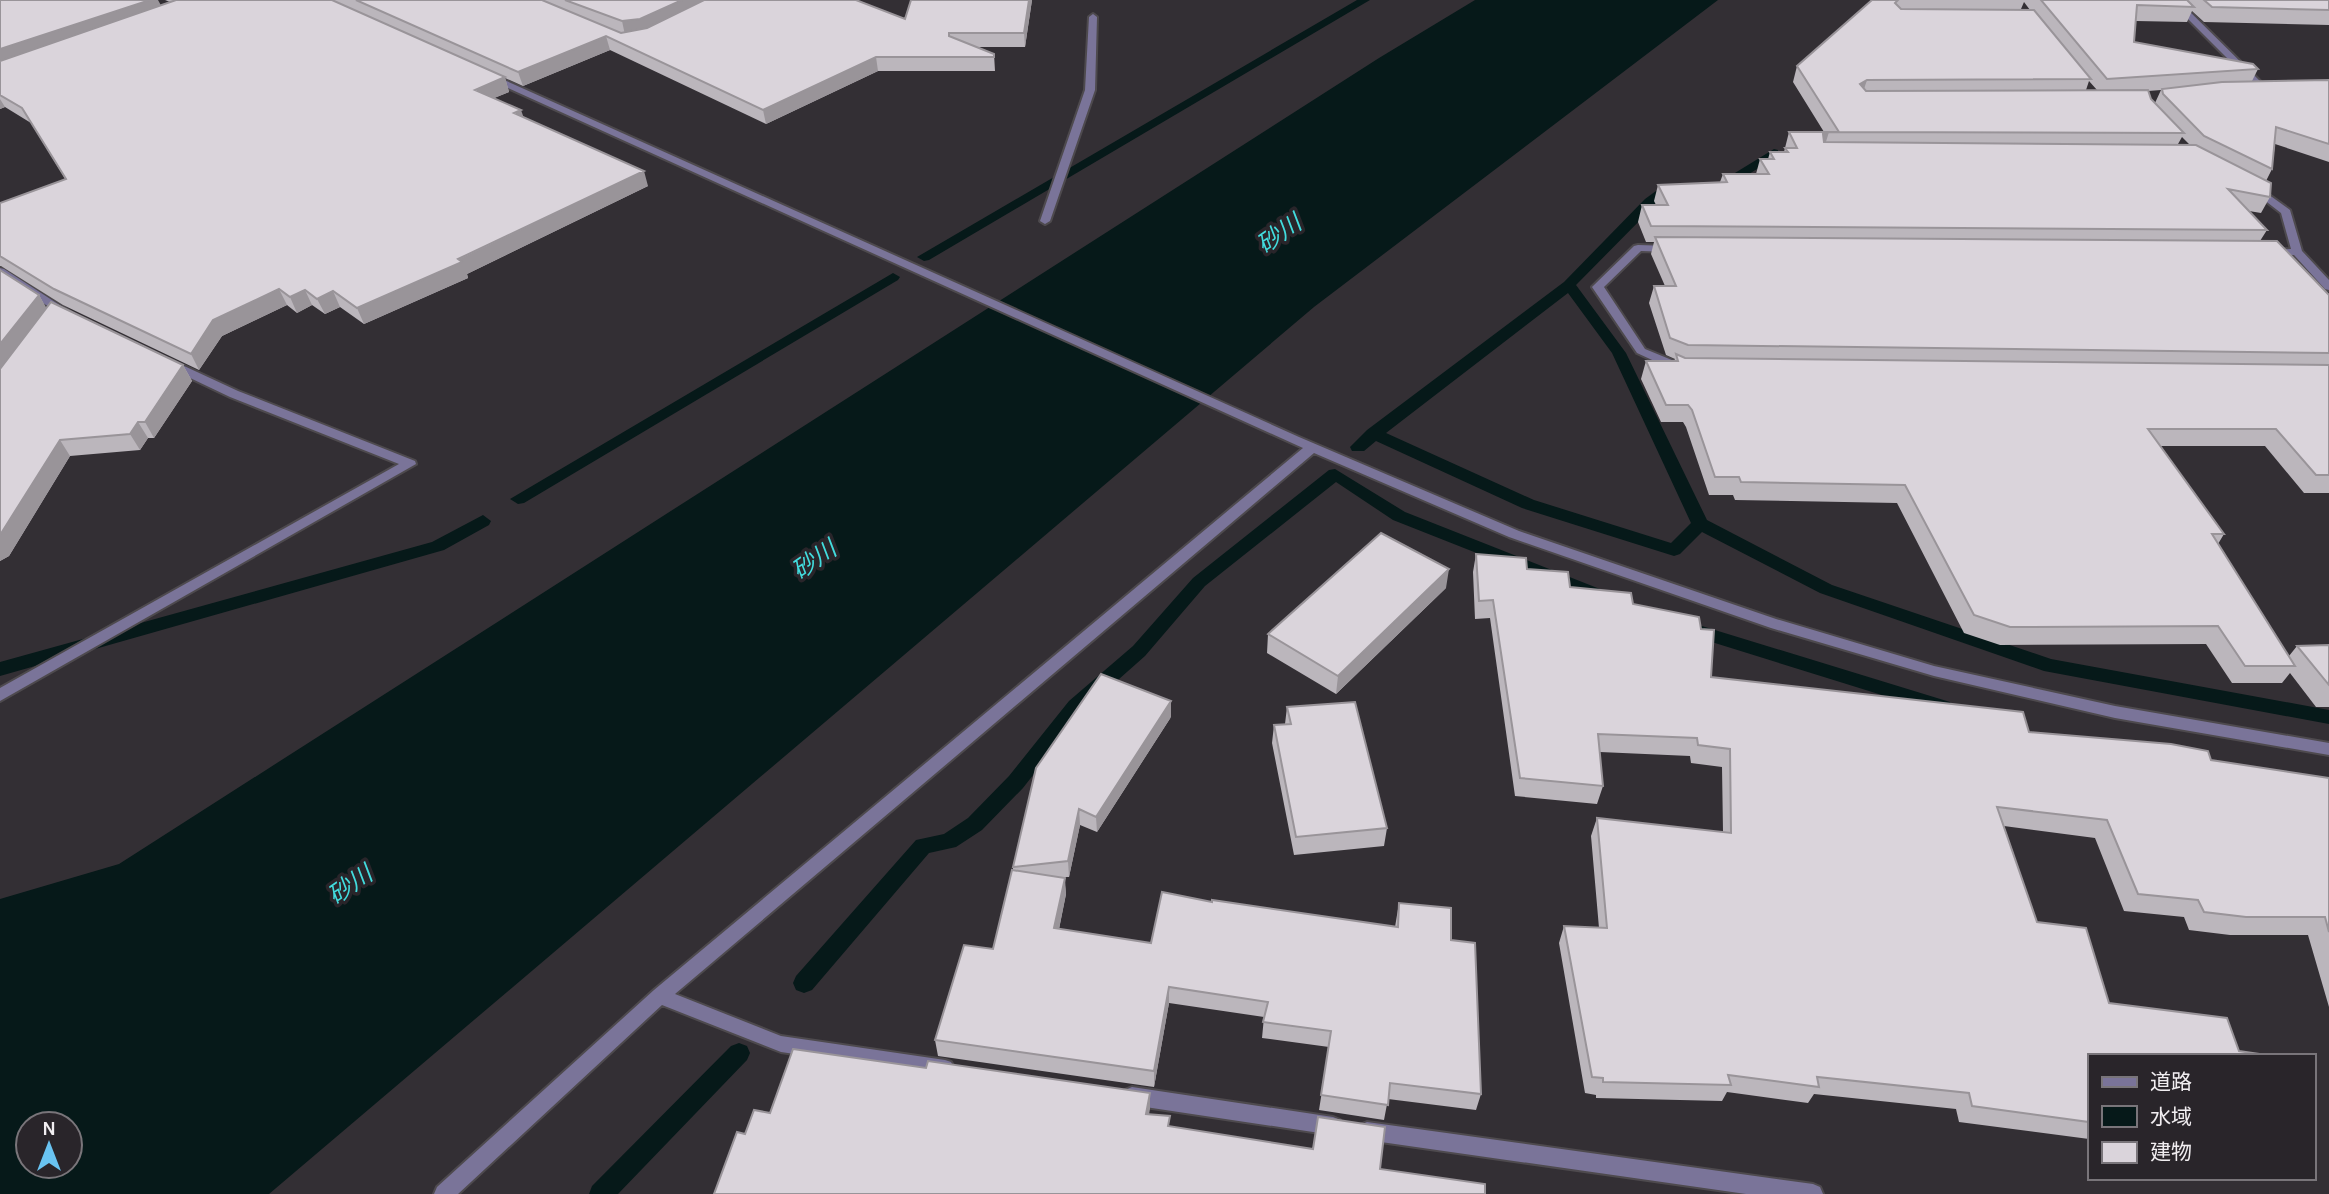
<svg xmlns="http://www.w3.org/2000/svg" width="2329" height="1194" viewBox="0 0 2329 1194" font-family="Karla,'Noto Sans JP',sans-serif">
<rect width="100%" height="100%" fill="#332f34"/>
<!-- water -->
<path fill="#061919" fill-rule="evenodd" d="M1475,0H1718L1314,307L269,1194H0V899L119,864L1379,58ZM28,1124H70V1166H28Z"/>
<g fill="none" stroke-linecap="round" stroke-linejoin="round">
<!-- stream -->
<path fill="#061919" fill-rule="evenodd" d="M1357,0H1370L929,260L924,261L917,257Z
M1774,149L1778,150V156L1728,187H1718L1717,184Z
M1676,188L1681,189V195L1665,197L1655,205L1576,285L1626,353L1707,520L1832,585L2051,659L2329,710V724L2044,671L1820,593L1702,532L1680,554L1674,556L1522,508L1376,441L1364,451H1352L1350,447L1367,430L1564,282L1645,199L1656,191ZM1568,293L1612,353L1691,523L1671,543L1534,500L1386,433Z
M893,273L900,277L898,280L524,503L518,504L510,499Z
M1335,469L1405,512L1610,593L1613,597L1610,601H1598L1393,520L1336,482L1205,586L1145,656L1083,711L1023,788L982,830L956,847L929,853L812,990L804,993L796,990L793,983L796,976L916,840L944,834L968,818L1009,776L1069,701L1133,646L1193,578L1329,470Z
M483,515L491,521L489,525L444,550L0,676V662L432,542Z
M1692,623L1950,702L1952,707L1950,712L1943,714L1686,634L1683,629L1686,624Z
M739,1043L747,1046L750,1053L747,1060L618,1194H589L592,1186L731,1046Z"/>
<defs>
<path id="lane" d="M1093,14L1097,17L1095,90L1050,221L1045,224L1040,221L1085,90L1089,17Z"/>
<path id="street" d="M2169,0H2178L2266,87V91H2260Z
M491,74L1299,437L1519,531L1776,619L1934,666L2115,706L2329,743V755L2115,718L1934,676L1771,628L1509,537L1314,453L675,994L781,1036L945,1060L951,1062L954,1068L951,1074L945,1076L781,1052L662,1005L458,1194H434L437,1187L654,990L1303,448L488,79V75Z
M2254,184L2290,210L2302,251L2329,280V290L2325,289L2294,255L2267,254V250L2291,249L2281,213L2250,189V185Z
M1638,245L1669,246L1674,249L1669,252L1641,251L1604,287L1645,349L1684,365V371H1676L1637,353L1592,287L1634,246Z
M0,268L4,269L72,313L70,315H62L0,276Z
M169,359L238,391L415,461L416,464L0,701V688L399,464L230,397L165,366V360Z
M1132,1087L1333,1117L1340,1120L1342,1126L1340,1132L1333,1135L1132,1105L1125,1102L1123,1096L1125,1090Z
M1367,1122L1813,1184L1820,1187L1823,1194H1746L1367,1140L1360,1137L1358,1131L1360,1125Z"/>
</defs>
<!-- lane casing -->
<use href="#lane" stroke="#4e4a4e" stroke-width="4"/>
<!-- street casing -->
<use href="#street" stroke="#4e4a4e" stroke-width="4"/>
<!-- lane -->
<use href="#lane" fill="#7a7499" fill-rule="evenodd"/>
<!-- street -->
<use href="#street" fill="#7a7499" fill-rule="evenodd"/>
</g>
<!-- wall -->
<path fill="#bbb6bc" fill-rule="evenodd" d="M0,0L161,5L170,2L165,0H856L905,19L911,0H1032L1025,47H978L994,54L995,71H878L766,124L610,50L523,86L505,78L509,92L494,98L523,117L648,186L467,274L468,278L364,324L340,307L325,314L312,305L297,313L287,305L222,336L199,370L63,305L1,266H0V203L66,180L31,123L5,107L0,109Z
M1872,0H2329V25L2204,22L2192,11L2187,22L2136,21L2134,42L2258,69L2252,81L2329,80V162L2275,144L2272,169L2266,181L2270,197L2261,213L2249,211L2267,230L2260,241L2329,295V493H2304L2265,446H2160L2224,534L2218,544L2289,656L2297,646L2329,645V707H2316L2290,673L2282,683H2232L2206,644L2000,645L1964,633L1897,503L1735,500L1733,495H1709L1686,427L1683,422H1661L1641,379L1646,361H1674L1675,359L1666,355L1649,303L1654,286H1665L1651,254L1654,242H1646L1638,222L1642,205H1656L1654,201L1658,185L1720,182L1723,174H1756L1760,159H1768L1770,152H1784L1789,132H1824L1793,82L1797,66ZM2024,2L2030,10L2021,9ZM2089,81L2097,90H2086ZM2161,90L2155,103L2151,99L2148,91ZM2182,137L2189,144H2178Z
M0,270L39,295L46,308L183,365L192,381L154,438H148L140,450L70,456L9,556L0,561Z
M1476,554L1527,569L1570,587L1633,604L1701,629L1711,677L2029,732L2329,778V1007L2308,935H2230L2189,930L2184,917L2124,911L2095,838L2004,826L2037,922L2089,1056V1139L1959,1122L1956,1109L1814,1094L1808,1103L1727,1092L1722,1101L1596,1098V1095L1585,1093L1559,943L1564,926L1599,928L1591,836L1597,818L1723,832L1722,767L1691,763L1690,756L1600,752L1603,786L1597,804L1515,796L1490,618L1475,619L1473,572Z
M1446,588L1336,694L1267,653L1268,634Z
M1287,707L1387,828L1384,846L1294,855L1272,743L1274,725L1285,724Z
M1171,717L1097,832L1080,825L1069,877H1064L1066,894L1059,929L1151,943L1212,902L1395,927L1399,903L1451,940L1481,1094L1476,1110L1388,1099L1384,1120L1319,1110L1329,1047L1262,1038L1264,1017L1169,1003L1154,1087L938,1056L935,1040L993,949L1013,870V867Z"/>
<!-- shaded-wall -->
<path fill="#999499" d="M150,0H158L164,11L0,66V49Z
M682,0H714L643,33L625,35L622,21Z
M1029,0H1032L1025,47L1024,33Z
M606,36L610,50L523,86L518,72Z
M876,57L878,71L766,124L763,110Z
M505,77L509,92L480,104L475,90Z
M1867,80L1862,95L1860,84Z
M0,99L5,107L0,109Z
M521,110L526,124L514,113Z
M1829,132L1824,148L1823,134Z
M644,171L648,186L467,274L468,278L364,324L357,308Z
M279,289L287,305L222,336L199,370L191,354L213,320Z
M305,290L312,305L297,313L290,297Z
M333,291L340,307L325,314L317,299Z
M39,295L48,311L0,374V344Z
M183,365L192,381L154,438L145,422Z
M138,422L148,438L140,450L130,434Z
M60,440L70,456L9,556L0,561V535Z
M1449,569L1446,588L1336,694L1338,676Z
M1171,701V717L1097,832L1096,817Z
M1079,809L1080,825L1069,877L1068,861Z
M1065,878L1066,894L1056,944L1054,928Z
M1169,987V1003L1154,1087V1071Z
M1150,1093V1109L1146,1130V1114Z"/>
<!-- building -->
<path fill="#dad4db" stroke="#999499" stroke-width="2" d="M0,0H150L0,49Z
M176,0H332L505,77L475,90L521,110L514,113L644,171L458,259L462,262L357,308L333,291L317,299L305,290L290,297L279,289L213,320L191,354L54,289L0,256V203L66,179L22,108L0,95V61Z
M356,0H542L621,33L647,28L704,0H856L905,19L911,0H1029L1024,33H949V36L994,54V57H876L763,110L606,36L518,72Z
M565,0H682L640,19L622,21Z
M1872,0H1898L1895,3L1901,9L2034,10L2091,79L1867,80L1860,84L1866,91L2148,90L2151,99L2184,133L1829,132L1823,134L1824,142L2196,145L2271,183L2270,197L2228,189L2267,230L1651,226L1642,205H1668L1658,185L1727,182L1723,174H1769L1760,159H1774L1770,152H1788L1785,148H1797L1789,132H1839L1797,66Z
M2041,0H2187L2194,7L2137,5L2134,42L2253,64L2258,69L2107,79Z
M2204,0H2329V10L2212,7Z
M2329,80V144L2276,127L2272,169L2204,136L2163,94L2162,89L2222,82Z
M1655,237L2277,241L2329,295V353L1688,345L1670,338L1654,286H1676Z
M0,270L39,295L0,344Z
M51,302L183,365L145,422H138L130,434L60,440L0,535V369Z
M1676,354L1685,358L2329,365V475H2316L2276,429H2148L2224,534H2212L2295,666H2245L2218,626L2010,627L1974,615L1905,485L1741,482L1739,477H1715L1692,410L1688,405H1666L1646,361H1678Z
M1381,533L1449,569L1338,676L1268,634Z
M1476,554L1526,558L1527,569L1568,572L1570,587L1631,593L1633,604L1699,617L1701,629L1714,630L1711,677L2023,712L2029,732L2171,744L2208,751L2211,760L2329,778V932L2325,917H2246L2204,912L2198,900L2138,894L2107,820L1997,807L2037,922L2086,928L2109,1003L2227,1018L2239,1051L2259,1054L2260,1056H2089V1122L1972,1106L1969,1093L1817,1077L1819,1087L1728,1075L1731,1085L1603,1082V1078L1592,1077L1564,926L1607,928L1597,818L1731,833L1730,749L1698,745L1697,738L1598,734L1603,786L1520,778L1493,600L1479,601Z
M2329,645V685L2297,646Z
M1101,674L1171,701L1096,817L1079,809L1068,861L1013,867L1036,768Z
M1355,702L1387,828L1296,837L1274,725L1291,724L1287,707Z
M1012,870L1065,878L1054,928L1151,943L1162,892L1212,902V900L1398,927L1399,903L1451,908V940L1475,943L1481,1094L1390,1083L1388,1105L1321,1095L1331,1031L1263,1022L1268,1002L1169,987L1154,1071L935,1040L964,945L993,949Z
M793,1049L926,1068L928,1061L1150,1093L1146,1114L1170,1116L1168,1126L1313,1149L1318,1117L1385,1127L1380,1169L1485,1184V1194H714L737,1132L745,1134L754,1110L770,1113Z"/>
<g text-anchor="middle" stroke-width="7" stroke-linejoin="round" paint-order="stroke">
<!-- water labels -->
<g font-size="24" font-style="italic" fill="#42dcde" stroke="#29252a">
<text transform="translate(1279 234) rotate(-35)" y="8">砂川</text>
<text transform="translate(814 560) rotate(-35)" y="8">砂川</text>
<text transform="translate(350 885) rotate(-35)" y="8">砂川</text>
</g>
</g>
<!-- legend -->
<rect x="2088" y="1054" width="228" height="126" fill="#29252a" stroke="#79757a" stroke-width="2"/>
<rect x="2102" y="1077" width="35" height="10" fill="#7a7499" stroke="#79757a" stroke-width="2"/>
<text x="2150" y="1089" font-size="21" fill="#f1eef1">道路</text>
<rect x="2102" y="1106" width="35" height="21" fill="#061919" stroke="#79757a" stroke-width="2"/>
<text x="2150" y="1124" font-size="21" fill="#f1eef1">水域</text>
<rect x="2102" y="1142" width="35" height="21" fill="#dad4db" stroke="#79757a" stroke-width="2"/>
<text x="2150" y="1159" font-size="21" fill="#f1eef1">建物</text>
<!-- north arrow -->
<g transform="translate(49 1145)"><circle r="33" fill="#29252a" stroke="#79757a" stroke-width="2"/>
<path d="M0-5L12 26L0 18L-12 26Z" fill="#69c3f1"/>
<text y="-10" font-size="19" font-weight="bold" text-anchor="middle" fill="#f1eef1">N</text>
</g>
</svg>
